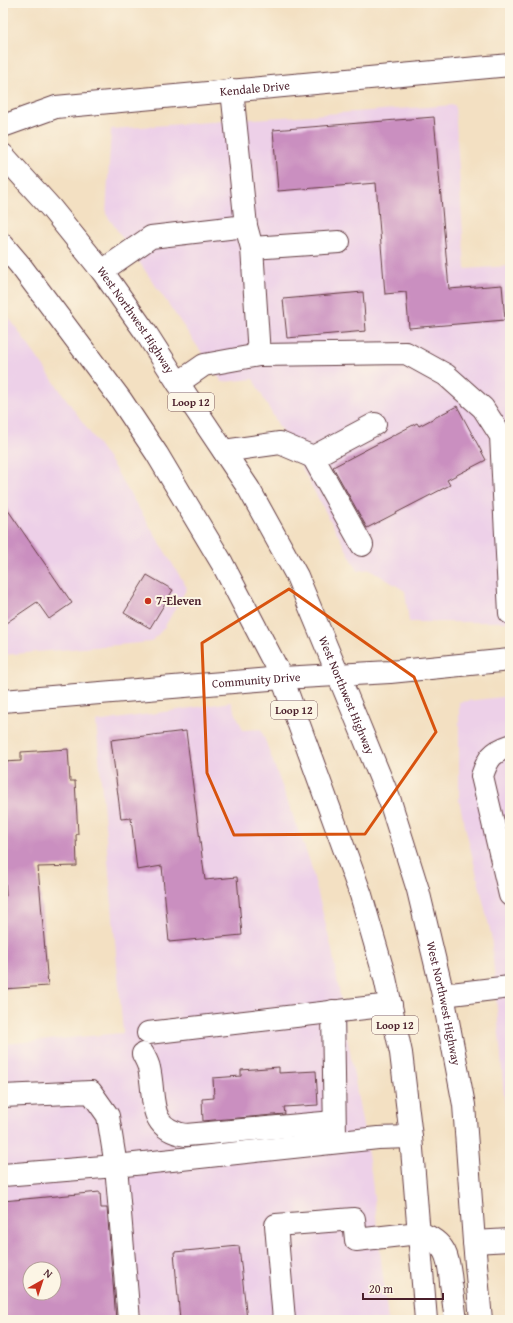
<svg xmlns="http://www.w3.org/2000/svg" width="513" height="1323" viewBox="0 0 513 1323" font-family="'Gentium Book Plus',serif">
<rect width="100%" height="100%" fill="#fcf5e5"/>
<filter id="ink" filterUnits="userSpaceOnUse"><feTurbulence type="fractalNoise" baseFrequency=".025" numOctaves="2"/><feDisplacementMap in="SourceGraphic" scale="8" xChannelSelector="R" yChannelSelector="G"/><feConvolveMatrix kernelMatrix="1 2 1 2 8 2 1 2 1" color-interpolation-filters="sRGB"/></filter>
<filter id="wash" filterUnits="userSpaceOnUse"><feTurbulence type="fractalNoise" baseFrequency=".012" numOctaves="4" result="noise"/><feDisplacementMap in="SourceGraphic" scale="16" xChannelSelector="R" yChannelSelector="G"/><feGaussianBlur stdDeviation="0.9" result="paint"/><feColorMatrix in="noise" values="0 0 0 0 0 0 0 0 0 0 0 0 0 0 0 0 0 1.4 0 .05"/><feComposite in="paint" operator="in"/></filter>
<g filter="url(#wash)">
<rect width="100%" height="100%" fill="#f3e0c2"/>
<!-- built -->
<path fill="#edd0e8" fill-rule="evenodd" d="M455,105L465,269L510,266V622H409L405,591L369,569L358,571L253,379L222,382L106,214L111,129Z
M3,309L112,464L187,588L164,628L151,642L3,655Z
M510,696V1155L504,1096L491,934L459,801V702Z
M231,702L243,730L261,729L310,862L332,950L371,1172L388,1320H3V1044L123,1033L96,722ZM30,1269H54V1293H30Z"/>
<g id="blocks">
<!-- building -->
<path fill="#ca8fc0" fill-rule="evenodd" d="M434,117L449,289L502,285L505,320L409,328L406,292L385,294L376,183L278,191L273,130Z
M363,292L366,331L287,338L283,299Z
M457,406L486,460L447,480L450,485L367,528L333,467L417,423L419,426Z
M3,503L72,603L49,619L37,602L3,625Z
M147,575L173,590L150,628L124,613Z
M186,731L205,880L237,877L242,935L169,942L162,866L137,870L131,818L121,819L111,740Z
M68,749L70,781H75L78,834L76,835L77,866L38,867L48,986L3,989V896H6L3,834V762L21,761V752Z
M279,1067V1073L316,1071L318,1105L284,1107L285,1114L203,1121L202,1099L214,1098L213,1078L241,1076V1070Z
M100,1192L101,1208H107L116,1320H3V1201ZM30,1269H54V1293H30Z
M239,1246L247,1320H180L174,1252Z"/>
</g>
</g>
<g filter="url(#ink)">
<use href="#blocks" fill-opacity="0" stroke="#633c42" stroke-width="1"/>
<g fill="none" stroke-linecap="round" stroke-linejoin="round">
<defs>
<g id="minor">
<path d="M232,90L246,226L252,248L259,355L406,353L446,375L483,408L501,436L510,613"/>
<path id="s1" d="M3,126L56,107L510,65"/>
<path d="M252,248L339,242"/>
<path d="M102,271L151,237L246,226"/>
<path d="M178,383L204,365L259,355"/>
<path d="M224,451L280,443L313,457"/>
<path d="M362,545L313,457L375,424"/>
<path id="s2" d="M3,701L282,678L390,672L510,660"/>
<path d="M510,746C492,752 488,758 482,776L510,895"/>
<path d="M443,995L510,987"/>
<path d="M333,1011L335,1136"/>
<path d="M148,1033L391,1005"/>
<path d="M143,1054C145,1058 148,1063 149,1068C156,1098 146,1129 186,1135L334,1122"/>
<path d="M3,1096L91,1092L108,1116L116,1166L129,1320"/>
<path d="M3,1175L116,1166L378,1138L411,1137"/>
<path d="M474,1242L510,1240"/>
<path d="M284,1320L276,1225L354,1219L356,1240L419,1233"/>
</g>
<g id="major">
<path id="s3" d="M3,155L51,208L102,271L146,333L178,383L249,489L297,576L356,718L390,801L418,890L443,995L464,1105L474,1242L481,1320"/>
<path d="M3,245L20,265L121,400L157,454L222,563L282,678L361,895L385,978L401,1053L411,1137L426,1320"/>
<path d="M419,1233C446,1241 449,1258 451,1283C453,1295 454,1308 456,1320"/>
</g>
</defs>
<!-- minor casing -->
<use href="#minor" stroke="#633c42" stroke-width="24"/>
<!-- major casing -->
<use href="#major" stroke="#633c42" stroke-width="24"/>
<!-- minor -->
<use href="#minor" stroke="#fff" stroke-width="22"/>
<!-- major -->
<use href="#major" stroke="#fff" stroke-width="22"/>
</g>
</g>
<!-- marked area -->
<path fill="none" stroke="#d8530f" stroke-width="3" stroke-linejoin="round" d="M289,589L414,677L436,732L365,834L234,835L207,773L202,643Z"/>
<!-- markers -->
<circle fill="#c8321e" stroke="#fcf5e5" stroke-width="1.5" cx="148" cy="601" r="4"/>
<g text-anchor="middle" stroke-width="4" stroke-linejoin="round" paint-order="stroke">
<!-- shield labels -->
<g fill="#fcf5e5" stroke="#7f5f63" stroke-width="1">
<rect x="168" y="393" width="46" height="18" rx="3"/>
<rect x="271" y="701" width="46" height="18" rx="3"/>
<rect x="372" y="1016" width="46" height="18" rx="3"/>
</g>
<g font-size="11" font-weight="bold" fill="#4a1f2b">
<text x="191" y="406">Loop 12</text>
<text x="294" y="714">Loop 12</text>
<text x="395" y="1029">Loop 12</text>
</g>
<!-- street labels -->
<g font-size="12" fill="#4a1f2b" stroke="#fcf5e5">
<text dy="4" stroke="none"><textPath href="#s1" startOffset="256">Kendale Drive</textPath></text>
<text dy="4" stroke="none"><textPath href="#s3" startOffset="212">West Northwest Highway</textPath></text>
<text dy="4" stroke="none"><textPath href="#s2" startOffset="254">Community Drive</textPath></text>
<text dy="4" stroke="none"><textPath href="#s3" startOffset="644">West Northwest Highway</textPath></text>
<text dy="4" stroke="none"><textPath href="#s3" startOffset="968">West Northwest Highway</textPath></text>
</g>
<!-- poi labels -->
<g font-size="12" font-weight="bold" fill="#4a1f2b" stroke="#fcf5e5" text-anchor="start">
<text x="156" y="605">7-Eleven</text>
</g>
</g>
<!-- margin -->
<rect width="513" height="1323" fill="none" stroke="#fcf5e5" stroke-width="16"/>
<!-- north arrow -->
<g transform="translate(42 1281) rotate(39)"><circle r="19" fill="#fcf5e5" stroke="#b59f9b"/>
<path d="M0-3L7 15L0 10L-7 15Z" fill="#c8321e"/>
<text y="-6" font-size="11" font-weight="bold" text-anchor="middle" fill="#4a1f2b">N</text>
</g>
<!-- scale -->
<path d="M363 1293v6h80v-6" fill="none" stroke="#4a1f2b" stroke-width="2"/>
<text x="369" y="1293" font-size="12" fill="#4a1f2b" stroke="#fcf5e5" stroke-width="3" paint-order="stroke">20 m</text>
</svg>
